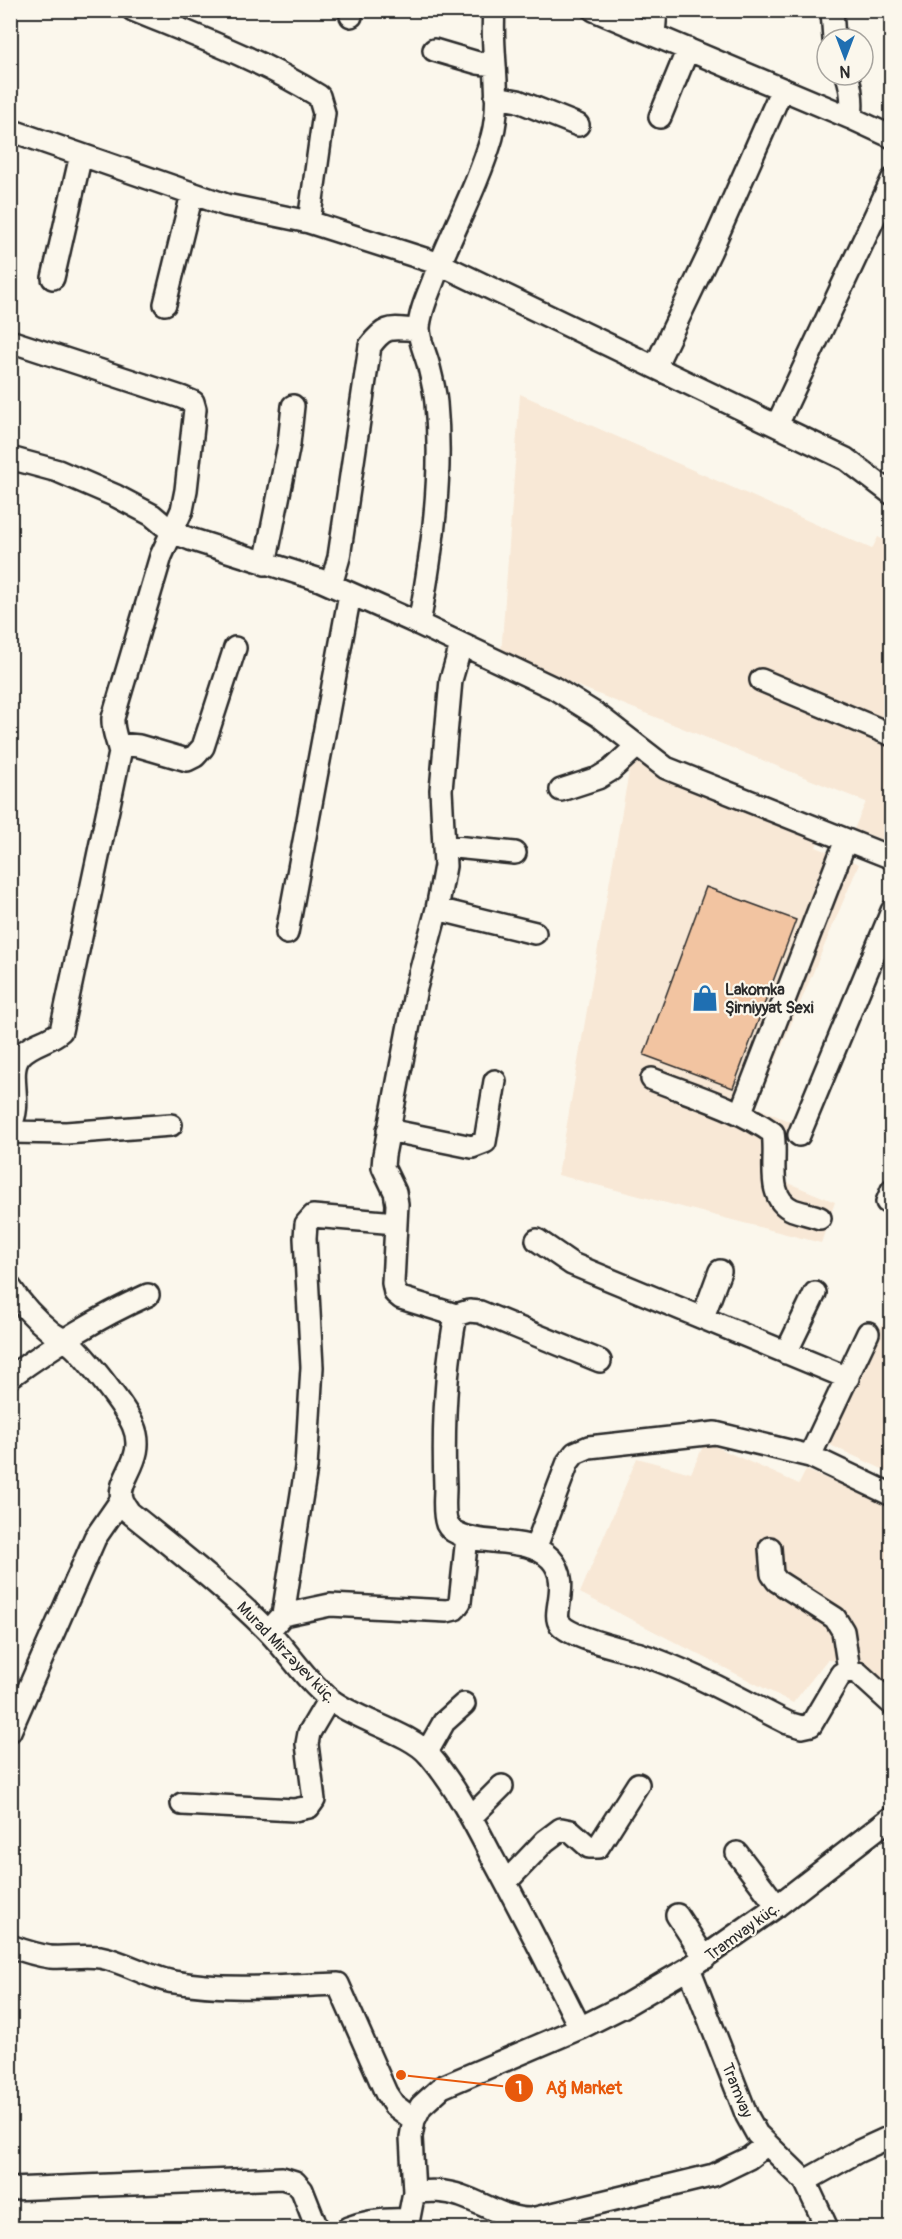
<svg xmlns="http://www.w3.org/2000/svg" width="902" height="2239" viewBox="0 0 902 2239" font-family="Pangolin,sans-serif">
<rect width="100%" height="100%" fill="#fbf7ec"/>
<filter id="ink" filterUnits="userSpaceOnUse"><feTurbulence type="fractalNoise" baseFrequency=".0167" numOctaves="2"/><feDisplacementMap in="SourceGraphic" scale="12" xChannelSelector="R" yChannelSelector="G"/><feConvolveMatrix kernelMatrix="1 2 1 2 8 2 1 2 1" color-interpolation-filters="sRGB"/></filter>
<g filter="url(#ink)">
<!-- built -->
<path fill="#f8e8d6" d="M520,394L872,549L878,537L892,544L891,843L854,829L866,802L501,655Z
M631,760L819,838L816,847L859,864L756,1107L793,1123L783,1154L786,1182L835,1202L821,1243L558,1175Z
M891,1305V1473L828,1444Z
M705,1442L799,1484L806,1470L880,1501L891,1509V1687L862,1662L827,1660L793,1703L580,1593L637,1458L691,1473Z"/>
<!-- building -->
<path fill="#f2c4a1" stroke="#2b2b2b" stroke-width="1.5" d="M706,887L796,920L733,1088L644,1055Z"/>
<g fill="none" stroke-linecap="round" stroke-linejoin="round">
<defs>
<path id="minor" d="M133,10C196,36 261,60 319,96L324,113L309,222
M594,10L851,118
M832,10L834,39
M351,16L352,10
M654,35L656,10
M434,50L478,63L494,65
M847,75C852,90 853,102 851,118L892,137
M496,97L518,101L578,125
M660,117L688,49
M10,130L226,205L309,222L440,264L846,459L892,494
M53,278L81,155
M165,304L192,194
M10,341L181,397L193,402L195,409L186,490L182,510L161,556L113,718C112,731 118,741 120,753L61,1031C49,1042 31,1043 20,1056C6,1073 24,1105 10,1125
M655,367L710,252L782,89
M777,425L892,180
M10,458L58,471L116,496L152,515L172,532L190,539L320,580L419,624L554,688L599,716L666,768L892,858
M265,564L289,444L293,406
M331,585L339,557L370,346C387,323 393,329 419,330
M419,624C432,552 443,477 436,403C435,391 432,379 429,367C426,354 419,342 419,328C420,310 429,293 435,276C453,230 478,185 492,137C503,96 490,52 494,10
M461,645L451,680L441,790L445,866L437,909L416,988L384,1155L383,1167L395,1192L397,1204L393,1283L395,1293L401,1298L456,1315C445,1371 443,1431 445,1487C445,1499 443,1513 447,1524C449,1528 452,1531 457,1533C483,1547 528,1535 551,1559C572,1581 551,1613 560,1624C571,1638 622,1649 640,1654C692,1671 740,1699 788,1723L802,1727L811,1725L841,1674L849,1670L858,1673L892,1704
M761,680L892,735
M119,744L139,746L187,760L195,756L203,747L235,648
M561,790L598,778L611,770L637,746
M445,846L515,853
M437,909L535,933
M287,933L350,594
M652,1079C692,1095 738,1108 773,1133C778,1158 764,1198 793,1210C802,1213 812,1215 820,1218
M740,1114L846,840
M388,1130L472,1147L485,1142L495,1081
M10,1132L66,1133L171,1125
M799,1135L892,911
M887,1202L892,1190
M537,1240L572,1264L848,1378
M10,1287C21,1304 35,1319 51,1332C58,1337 67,1341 74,1347C88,1360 125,1407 133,1425C148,1459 116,1478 122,1500C123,1504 127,1508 129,1512C176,1550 224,1587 267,1630C289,1652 305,1680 331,1700C357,1720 411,1733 429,1755C454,1784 473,1820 491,1855C522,1912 551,1970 580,2028
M456,1315L469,1311L480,1312L600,1361
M703,1317L720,1271
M786,1353L815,1293
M10,1377C56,1344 96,1318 148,1295
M810,1456L868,1333
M770,1548L772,1574L777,1581L835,1618L843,1631L849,1670
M535,1549L568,1462L575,1453L589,1447L715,1433L810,1456L892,1495
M283,1615L306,1468L312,1367L305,1238L306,1224L313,1216L396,1223
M274,1625L283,1615L330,1605L447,1611L455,1609L460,1602L467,1537
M10,1731L95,1538L122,1499
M427,1752L444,1722L464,1704
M182,1804L294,1810L309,1807L314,1800L307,1744L309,1733L329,1699
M471,1817L502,1786
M737,1853L777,1906
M506,1882L545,1841L561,1829L571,1831L589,1847H598L638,1784
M677,1915L705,1958
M10,1946C24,1951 36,1955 50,1957C67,1958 83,1955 100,1957C126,1962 149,1978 174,1982C228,1991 284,1986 338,1984L386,2093L394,2105L414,2120
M689,1968L747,2116L757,2134L805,2181L827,2228
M805,2181L857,2152L892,2136
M10,2189L282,2178L295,2182L302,2190L317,2228
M414,2192C430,2191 445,2190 461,2196C485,2204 506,2220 532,2219L714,2175L749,2158L767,2144
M348,2228C368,2220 387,2219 408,2220
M407,2228L414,2192L411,2137L414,2120L421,2106L442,2087L580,2028L624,2006L689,1968L777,1906L892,1817"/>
</defs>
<!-- minor casing -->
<use href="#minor" stroke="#2b2b2b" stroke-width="26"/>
<!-- minor -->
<use href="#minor" stroke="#fbf7ec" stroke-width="21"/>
</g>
</g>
<!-- icons -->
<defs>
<symbol id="shop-bare" viewBox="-9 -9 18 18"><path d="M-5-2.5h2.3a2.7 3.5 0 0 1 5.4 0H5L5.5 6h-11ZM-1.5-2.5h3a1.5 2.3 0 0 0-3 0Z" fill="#1f6fb2" stroke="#fbf7ec" stroke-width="2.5" paint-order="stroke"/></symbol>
</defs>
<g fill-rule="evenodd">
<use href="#shop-bare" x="686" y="979" width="38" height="38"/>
</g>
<g text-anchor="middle" stroke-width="4.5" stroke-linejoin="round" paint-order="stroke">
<!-- poi labels -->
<g font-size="16" font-weight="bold" fill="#2b2b2b" stroke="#fbf7ec" text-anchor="start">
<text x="725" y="995">Lakomka<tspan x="725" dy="18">Şirniyyat Sexi</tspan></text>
</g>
<!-- street labels -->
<g font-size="16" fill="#2b2b2b" stroke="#fbf7ec">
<text transform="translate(287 1652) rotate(46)" y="6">Murad Mirzəyev küç.</text>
<text transform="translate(742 1931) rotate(-36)" y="6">Tramvay küç.</text>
<text transform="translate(738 2090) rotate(68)" y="6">Tramvay</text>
</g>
</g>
<!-- callouts -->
<path fill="none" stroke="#e8590c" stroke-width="2" d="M401 2075L519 2088"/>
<g fill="#e8590c" stroke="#fbf7ec" stroke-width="2">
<circle cx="401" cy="2075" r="6"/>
<circle cx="519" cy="2088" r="15"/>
</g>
<g font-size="18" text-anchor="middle" font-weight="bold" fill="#fff">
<text x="519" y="2094">1</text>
</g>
<g font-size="18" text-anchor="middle" font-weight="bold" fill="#e8590c" stroke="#fbf7ec" stroke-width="4.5" stroke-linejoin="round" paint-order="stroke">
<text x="584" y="2094">Ağ Market</text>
</g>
<!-- margin -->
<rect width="902" height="2239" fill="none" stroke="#fbf7ec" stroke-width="36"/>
<rect x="18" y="18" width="866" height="2203" fill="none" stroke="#2b2b2b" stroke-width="2" filter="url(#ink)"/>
<!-- north arrow -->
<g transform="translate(845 57) rotate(180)"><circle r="28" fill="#fbf7ec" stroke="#a8a59f" stroke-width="1.5"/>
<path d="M0-4.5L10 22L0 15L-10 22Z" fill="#1f6fb2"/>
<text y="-9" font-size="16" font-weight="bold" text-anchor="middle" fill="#2b2b2b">N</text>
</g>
</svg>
